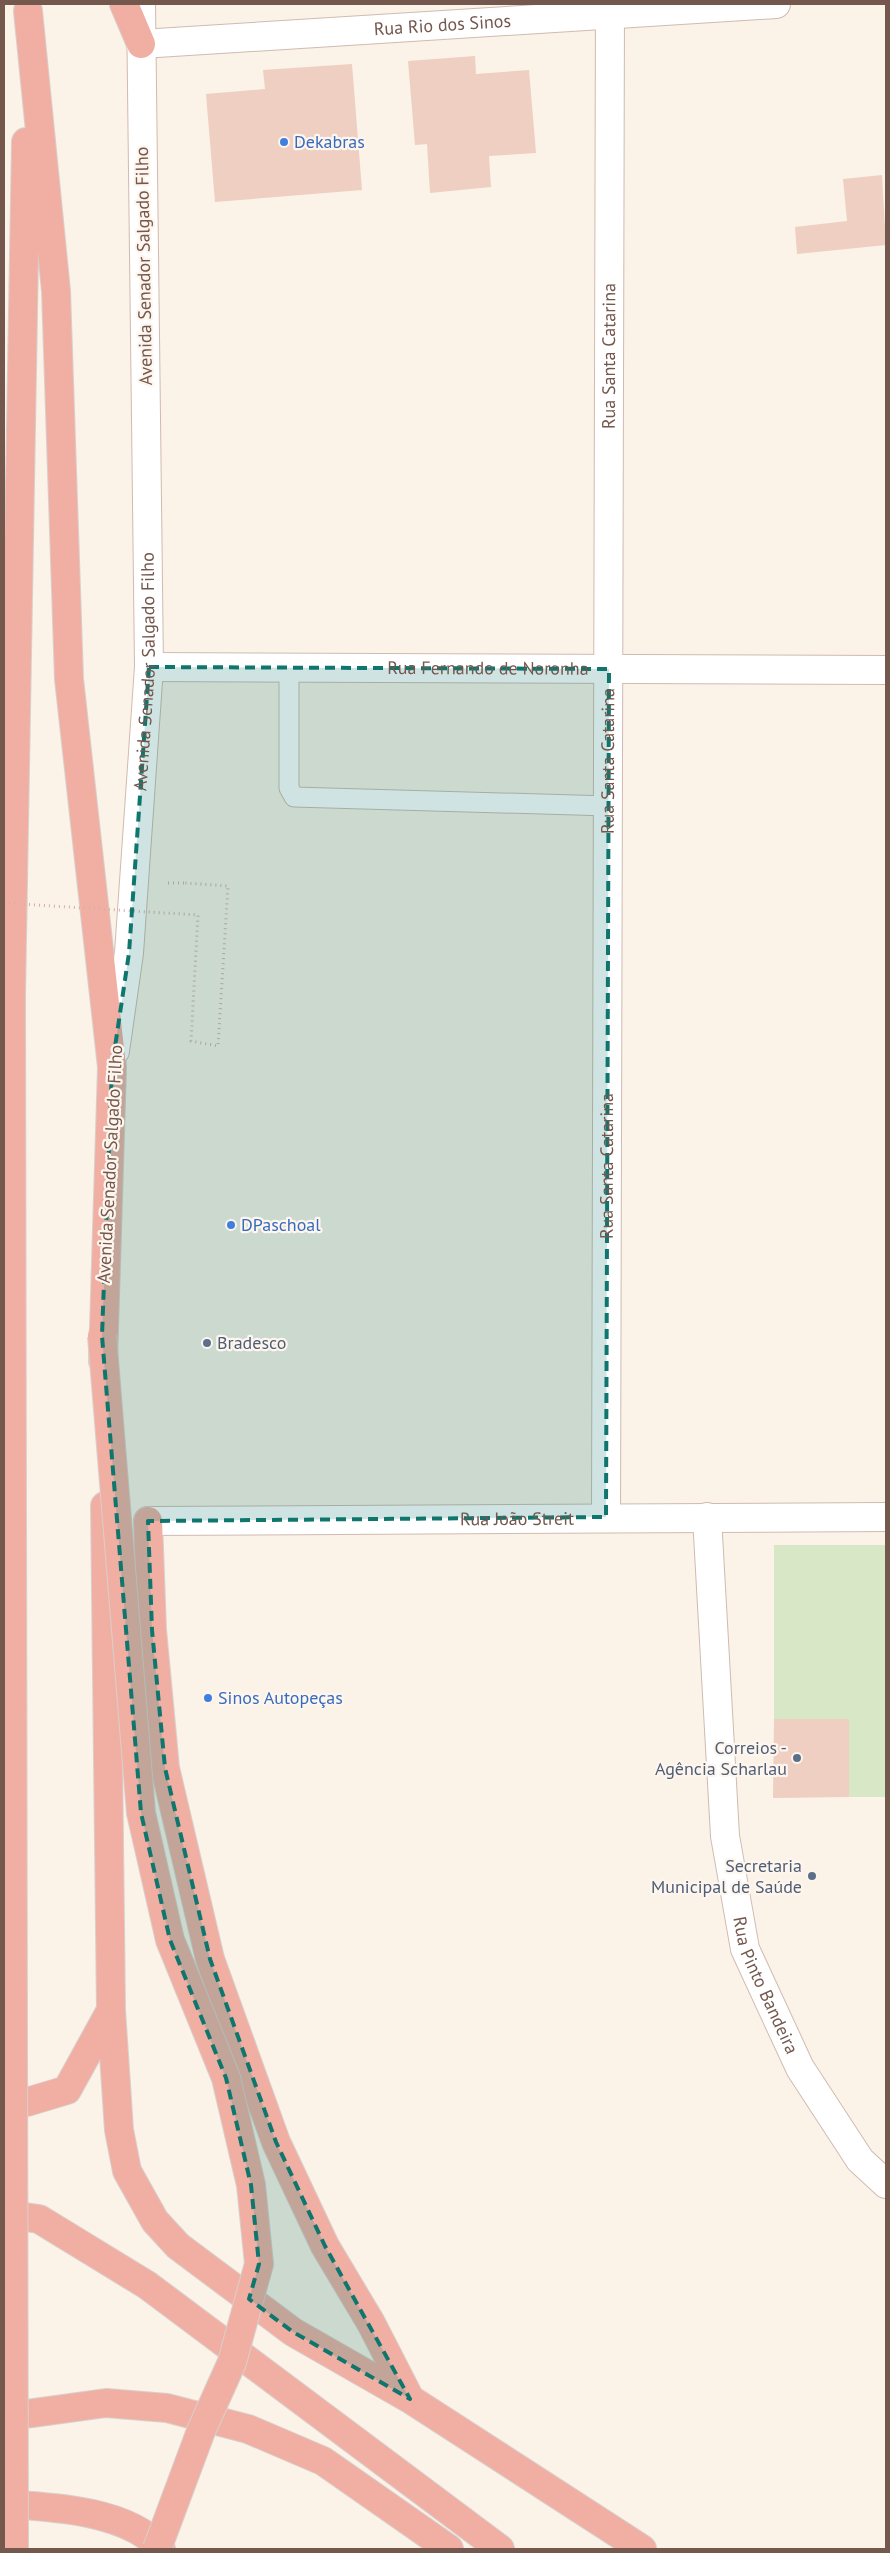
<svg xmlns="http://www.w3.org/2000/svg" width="890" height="2553" viewBox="0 0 890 2553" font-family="'PT Sans',sans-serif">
<rect width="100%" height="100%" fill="#fbf2e8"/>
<!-- green -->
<path fill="#d8e8c7" d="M774,1545H886V1797H849V1719H774Z"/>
<!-- building -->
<path fill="#efcfc1" d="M475,56L476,74L529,70L536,153L489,156L491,187L430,193L427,144L415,145L408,61Z
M352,64L362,190L215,202L206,94L265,89L263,70Z
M882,175L886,245L797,254L795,227L847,221L843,179Z
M774,1719H849V1797L773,1798Z"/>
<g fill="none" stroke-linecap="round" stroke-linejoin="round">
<defs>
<path id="lane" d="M289,668V788L294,797L609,806"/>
<g id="street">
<path id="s1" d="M141,44L776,4"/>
<path id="s2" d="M149,667L886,670"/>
<path id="s3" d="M606,1517L610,4"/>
<path id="s4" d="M707,1517L725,1836L745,1949L800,2068L860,2160L886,2184"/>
<path id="s5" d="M148,1521L886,1517"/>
</g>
<g id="secondary">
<path id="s6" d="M115,1051L129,953L149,667L141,4"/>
</g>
<path id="highway" d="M124,4L141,44
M28,11L56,291L69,679L112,1067L103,1361
M11,995L26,142
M105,1506L111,2010L119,2130L127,2171L155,2221L178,2246L293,2332L410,2399L642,2549
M148,1521L152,1630L165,1768L210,1959L276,2142L325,2246L371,2323L410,2399
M4,2104L27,2102L67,2090L111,2010
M4,2214L39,2219L147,2285L500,2549
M4,2417L106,2403L167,2408L248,2429L323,2461L449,2549
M4,2504C52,2507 128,2510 161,2549"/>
</defs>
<!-- lane casing -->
<use href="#lane" stroke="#cfbbb1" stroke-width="21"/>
<!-- street casing -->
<use href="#street" stroke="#cfbbb1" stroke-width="30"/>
<!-- secondary casing -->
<use href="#secondary" stroke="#d1baaf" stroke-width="30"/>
<!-- highway casing -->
<use href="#highway" stroke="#d8d0cd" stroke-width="30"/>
<!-- path -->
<path stroke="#d4b2a4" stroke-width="3" stroke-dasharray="1 4" stroke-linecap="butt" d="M168,883H185"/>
<!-- lane -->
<use href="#lane" stroke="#fff" stroke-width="19"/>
<!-- street -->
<use href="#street" stroke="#fff" stroke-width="28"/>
<!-- secondary -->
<use href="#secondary" stroke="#fff" stroke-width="28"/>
<!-- highway -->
<use href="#highway" stroke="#f1afa3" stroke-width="28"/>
<defs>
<path id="highway-bridge" d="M11,995L14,2549
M102,1336L141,1813L170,1940L226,2078L251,2185L259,2264L232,2362L201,2431L157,2549"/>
</defs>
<!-- highway-bridge casing -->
<use href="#highway-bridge" stroke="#d8d0cd" stroke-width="30" stroke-linecap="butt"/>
<!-- path-bridge -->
<path stroke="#d4b2a4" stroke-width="3" stroke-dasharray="1 4" stroke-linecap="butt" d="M4,903L198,915L191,1041L218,1046L228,886L185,883"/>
<!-- highway-bridge -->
<use href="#highway-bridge" stroke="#f1afa3" stroke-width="28"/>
</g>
<!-- marked area -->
<path fill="#0f766e" fill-opacity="0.2" stroke="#0f766e" stroke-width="4" stroke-dasharray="10 6" stroke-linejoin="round" d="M149,667L609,669L606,1517L148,1521L152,1630L165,1768L210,1959L276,2142L325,2246L410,2399L293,2332L249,2299L259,2264L251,2185L226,2078L170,1940L141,1813L102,1336L112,1067L129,953Z"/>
<!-- markers -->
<g fill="#3f7fe0" stroke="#fef6ee" stroke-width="2">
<circle cx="284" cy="142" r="5"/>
<circle cx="231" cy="1225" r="5"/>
<circle cx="208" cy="1698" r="5"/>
</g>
<g fill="#5c6f8a" stroke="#fef6ee" stroke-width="2">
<circle cx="207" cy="1343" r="5"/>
<circle cx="797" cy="1758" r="5"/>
<circle cx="812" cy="1876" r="5"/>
</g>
<g text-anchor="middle" stroke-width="4.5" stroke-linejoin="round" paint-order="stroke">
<!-- street labels -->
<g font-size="18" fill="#74574d" stroke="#fef6ee">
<text dy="6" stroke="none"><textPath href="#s1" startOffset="302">Rua Rio dos Sinos</textPath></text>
<text transform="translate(144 266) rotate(-91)" y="6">Avenida Senador Salgado Filho</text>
<text dy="6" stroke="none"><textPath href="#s3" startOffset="1161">Rua Santa Catarina</textPath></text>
<text dy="6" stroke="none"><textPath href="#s2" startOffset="339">Rua Fernando de Noronha</textPath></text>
<text dy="6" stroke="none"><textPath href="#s6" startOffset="381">Avenida Senador Salgado Filho</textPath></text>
<text dy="6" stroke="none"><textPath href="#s3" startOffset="756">Rua Santa Catarina</textPath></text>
<text transform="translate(110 1164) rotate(-87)" y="6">Avenida Senador Salgado Filho</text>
<text dy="6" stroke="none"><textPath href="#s3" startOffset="351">Rua Santa Catarina</textPath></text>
<text dy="6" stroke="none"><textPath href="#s5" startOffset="369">Rua João Streit</textPath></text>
<text dy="6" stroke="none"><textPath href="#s4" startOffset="475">Rua Pinto Bandeira</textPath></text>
</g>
<!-- shop labels -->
<g font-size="18" fill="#366cbe" stroke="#fef6ee" text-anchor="start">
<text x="294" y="148">Dekabras</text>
<text x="241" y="1231">DPaschoal</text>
<text x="218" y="1704">Sinos Autopeças</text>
</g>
<!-- service labels -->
<g font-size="18" fill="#4e5e75" stroke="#fef6ee" text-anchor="end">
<text x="217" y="1349" text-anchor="start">Bradesco</text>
<text x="787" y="1754">Correios -<tspan x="787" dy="21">Agência Scharlau</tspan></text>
<text x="802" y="1872">Secretaria<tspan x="802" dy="21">Municipal de Saúde</tspan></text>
</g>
</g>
<!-- border -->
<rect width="890" height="2553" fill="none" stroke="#74574d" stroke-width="10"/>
</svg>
